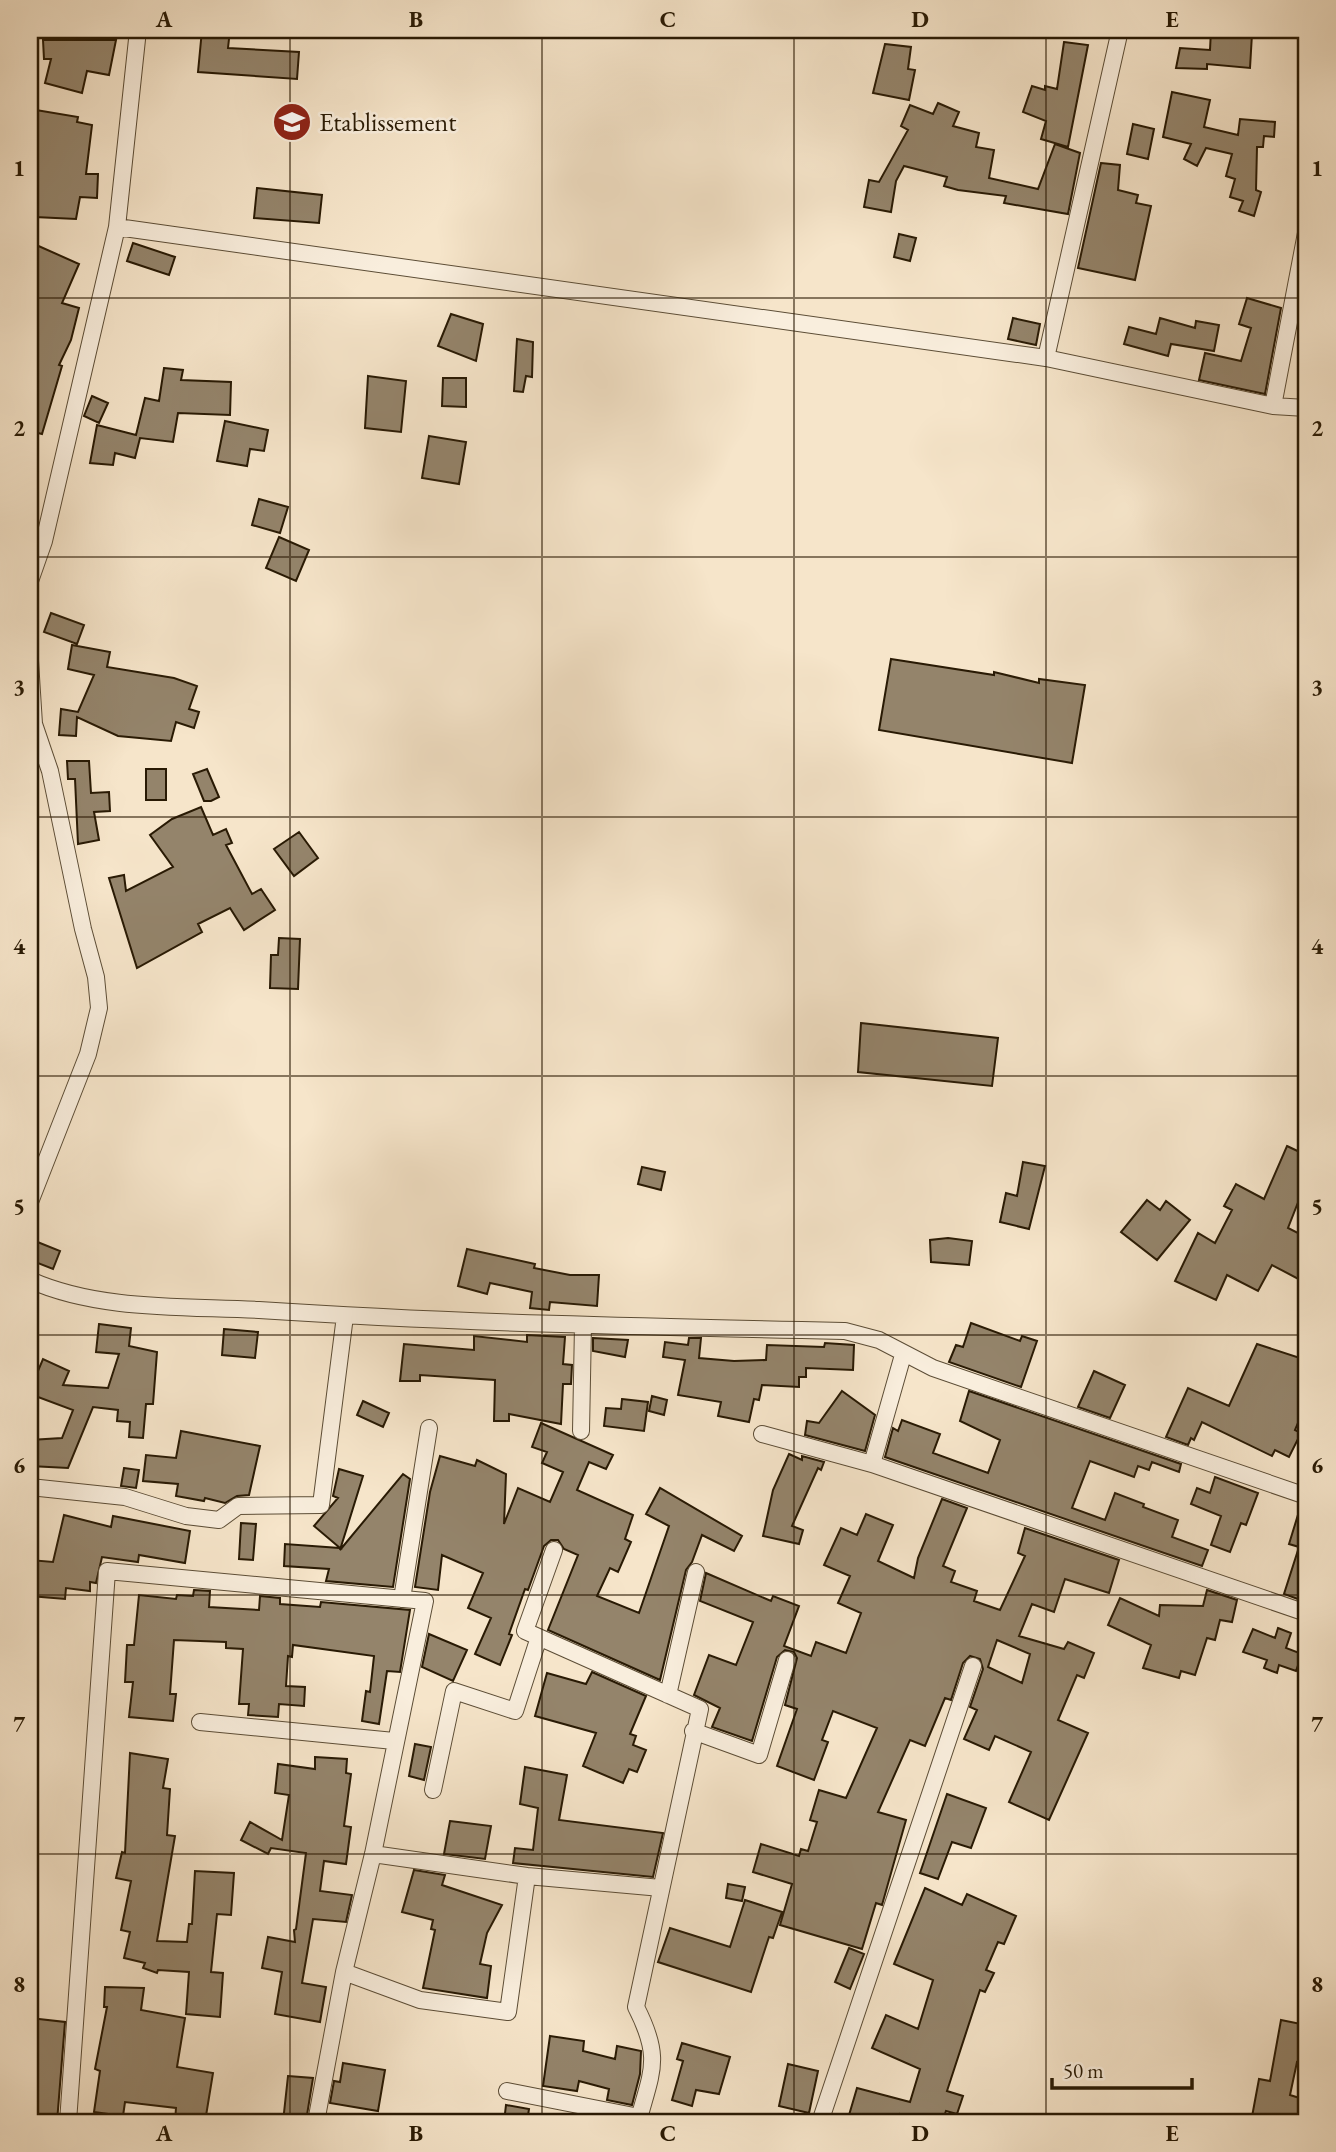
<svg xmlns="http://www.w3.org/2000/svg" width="1336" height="2152" viewBox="0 0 1336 2152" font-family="'EB Garamond',serif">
<rect width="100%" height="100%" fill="#f6e5ca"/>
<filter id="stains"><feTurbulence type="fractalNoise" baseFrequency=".00286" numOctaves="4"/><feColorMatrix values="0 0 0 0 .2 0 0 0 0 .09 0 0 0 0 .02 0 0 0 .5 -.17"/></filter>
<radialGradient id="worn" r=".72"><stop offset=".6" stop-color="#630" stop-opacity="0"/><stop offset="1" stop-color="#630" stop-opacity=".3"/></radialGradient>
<!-- building -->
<path fill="#94846b" stroke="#291a04" stroke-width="2" fill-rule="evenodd" d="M202,30H230L228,48L299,52L297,79L198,72Z
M1211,30L1252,34L1250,68L1207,64V69L1176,68L1180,48L1210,50Z
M43,40H116L109,75L87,71L82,93L45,83L51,59H44Z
M1064,42L1088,45L1068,147L1041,139L1046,121L1023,112L1032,86L1045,90V86L1057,89Z
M885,44L911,47L908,69L915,70L909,100L873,93Z
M1172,92L1210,100L1204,127L1238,135L1240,119L1275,122L1274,137L1264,136L1263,147H1257L1256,190L1261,192L1254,216L1239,211L1243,201L1230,197L1235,179L1226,176L1232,154L1206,148L1197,166L1184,159L1191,144L1163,137Z
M938,103L959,112L953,126L979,133L976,147L994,150L989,178L1038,189L1055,144L1080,153L1068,214L1004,203L1006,196L958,190L944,186L947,177L904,166L896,181L891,212L864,207L869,180L879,182L908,130L901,126L910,105L933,114Z
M30,109L78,117L77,122L92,125L86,174H98L97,198L80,197L76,219L35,217L36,196L30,195Z
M1133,124L1154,129L1148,159L1127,154Z
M1101,163L1120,165L1118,190L1138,195L1136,203L1151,206L1135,280L1078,268Z
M257,188L322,195L319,223L254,218Z
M899,234L916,238L910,261L894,257Z
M133,243L175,257L169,275L127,261Z
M34,244L79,264L62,303L79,308L71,340L59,365L62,366L42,434L30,431V253Z
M1247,298L1281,308L1265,394L1199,380L1205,353L1241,361L1251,328L1239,324Z
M451,314L483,324L476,361L438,346Z
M1013,318L1040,324L1036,345L1008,339Z
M1160,318L1195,328L1196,321L1219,325L1214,351L1171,344L1168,356L1124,344L1129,327L1156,334Z
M517,339L533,342L532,377L526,376L523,392L514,391Z
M164,368L183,370L181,380L231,382L230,415L178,413L173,442L140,438L135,458L115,453L113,465L90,463L97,425L136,435L145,398L159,401Z
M368,376L406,381L401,432L365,428Z
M443,378H466V407L442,406Z
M92,396L108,403L99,423L84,416Z
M225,421L268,430L264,451L250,449L247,466L217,461Z
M429,436L466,442L459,484L422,478Z
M259,499L288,507L280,533L252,525Z
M279,537L309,550L296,581L266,568Z
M51,613L84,625L77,644L44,632Z
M72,645L110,652L107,667L174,678L197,686L189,709L199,712L194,728L176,722L171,741L118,736L77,717L76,736L59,735L61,709L78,712L94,675L68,669Z
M891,659L994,675V672L1039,683V679L1085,685L1072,763L879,730Z
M67,761H89L91,793L109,792L110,811L94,812L99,840L78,844L75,779H68Z
M146,769H166V800H146Z
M207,769L219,797L211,801H204L193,774Z
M201,807L213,835L226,829L232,843L226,845L252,894L261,889L275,910L244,930L230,908L198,924L202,932L137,968L109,878L124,875L126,891L173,867L150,835L172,819Z
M299,832L318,858L294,876L274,849Z
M279,938L300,939L298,989L270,988L271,955H278Z
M861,1023L998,1038L992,1086L858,1072Z
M1287,1146L1306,1155V1182L1288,1228L1306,1237V1283L1272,1265L1258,1291L1227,1275L1216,1300L1175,1281L1198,1233L1215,1243L1232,1210L1224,1206L1236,1184L1264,1199Z
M1023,1162L1045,1166L1029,1229L1000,1222L1006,1193L1017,1196Z
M642,1167L665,1172L661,1190L638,1184Z
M1147,1200L1160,1210L1166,1201L1190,1220L1157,1260L1121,1232Z
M948,1238L972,1241L969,1265L931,1262L930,1240Z
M35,1241L60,1251L53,1269L30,1260Z
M467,1249L535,1264L534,1268L570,1275H599L597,1306L550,1302L549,1310L530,1308L532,1292L490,1283L487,1294L458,1286Z
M971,1323L1020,1341L1022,1336L1037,1341L1021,1387L949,1362L956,1345L963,1347Z
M99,1324L131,1328L129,1346L157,1352L153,1404H146L143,1438L129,1437L130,1422L117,1421L118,1410L93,1407L68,1468L30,1466V1440L62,1438L73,1410L30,1394V1377L33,1369L38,1371L43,1359L69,1371L63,1385L108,1388L119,1354L96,1352Z
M224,1329L258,1332L255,1358L222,1355Z
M527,1335L565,1337L563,1364L572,1365L571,1384H563L561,1424L509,1414V1421H494L495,1380L420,1375V1381H400L404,1344L474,1350V1336L527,1342Z
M593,1338L628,1340L625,1357L593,1351Z
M689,1338H701L699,1358L734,1361L766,1360L767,1345L824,1347L825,1343L854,1345L853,1370L806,1368V1377H799V1387L762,1385L759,1400L754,1399L749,1422L718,1416L721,1402L678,1395L685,1360L663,1357L665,1342L688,1345Z
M1257,1344L1306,1360V1404L1295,1430L1301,1433L1289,1457L1275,1450L1272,1456L1202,1422L1194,1440L1191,1438L1188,1445L1166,1437L1188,1388L1229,1406Z
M1094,1371L1125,1385L1110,1418L1078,1407Z
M842,1391L875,1415L865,1451L805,1435L807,1421L819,1423Z
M969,1391L1181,1464L1179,1472L1152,1462L1149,1470L1138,1466L1134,1477L1090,1461L1072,1508L1105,1520L1115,1493L1144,1504L1143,1507L1178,1520L1172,1537L1208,1550L1202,1566L885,1457L893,1428L898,1431L902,1420L940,1434L933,1453L988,1473L1000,1440L960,1421Z
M652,1396L667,1400L664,1415L649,1411Z
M622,1399L648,1402L644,1431L604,1426L606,1408L621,1409Z
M363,1401L389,1413L383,1427L357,1415Z
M541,1423L613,1455L606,1469L589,1462L577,1490L633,1515L625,1539L631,1542L618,1572L610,1568L597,1596L639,1613L669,1526L646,1514L660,1488L742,1536L734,1551L702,1535L692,1562L686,1570L660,1680L548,1630L578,1555L564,1549L558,1540H551L544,1546L528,1590L525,1589L509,1634L512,1635L500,1665L475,1654L491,1618L468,1608L483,1573L442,1555L438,1590L415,1587L430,1492L440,1456L475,1466L477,1460L506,1474L504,1524L518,1488L550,1502L563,1472L542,1463L547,1452L532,1447Z
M181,1431L260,1446L249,1495L237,1496L225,1503L205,1498L204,1501L176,1496L178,1484L143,1481L146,1455L176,1458Z
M789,1454L802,1460V1456L824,1462L821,1470L818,1468L792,1526L803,1530L799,1544L763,1536L773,1490Z
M124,1468L139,1470L136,1488L121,1486Z
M339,1469L363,1476L340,1550L403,1474L410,1479L393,1587L326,1581L329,1569L284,1566L285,1544L340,1548L314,1526L338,1498L333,1496Z
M1215,1477L1258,1493L1246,1525L1241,1523L1230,1552L1211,1545L1221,1516L1191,1504L1197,1488L1210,1493Z
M942,1499L967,1508L943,1566L955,1571L951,1582L977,1591L974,1601L1000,1610L1025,1556L1018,1553L1025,1528L1119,1560L1109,1593L1065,1579L1054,1612L1032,1604L1019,1636L1064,1649L1068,1642L1094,1653L1084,1678L1077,1675L1058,1720L1088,1733L1049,1820L1009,1802L1031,1752L995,1736L989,1750L964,1739L977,1710L970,1707L983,1669L980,1659L970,1656L963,1663L951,1700L945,1698L925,1746L910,1740L878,1812L906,1820L882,1905L876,1903L862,1949L780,1925L792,1884L753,1872L761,1844L799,1856L801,1849L808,1851L817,1822L810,1820L819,1790L846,1798L877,1728L833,1711L822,1740L828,1742L814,1780L777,1766L797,1709L785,1705L797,1658L794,1652L785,1650L777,1657L752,1741L712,1727L720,1708L694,1695L709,1655L736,1665L753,1622L700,1601L706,1573L771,1601L773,1596L799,1606L784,1646L811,1656L816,1642L846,1653L861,1613L838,1603L850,1576L824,1565L841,1528L857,1535L866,1514L893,1525L878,1561L914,1578L918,1558ZM997,1640L1030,1654L1022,1683L988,1667Z
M1301,1505L1306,1506V1602L1284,1594L1299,1547L1289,1544Z
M64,1515L111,1527L113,1516L190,1531L185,1563L139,1555L138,1562L102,1557L96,1583L90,1582V1591L66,1588L65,1599L30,1596V1560L53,1562Z
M241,1523L256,1524L253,1560L239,1559Z
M194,1590L210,1591L209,1607L259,1610L260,1596L280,1598V1604L320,1607L321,1602L410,1610L400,1672L387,1671L379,1724L362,1721L366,1691L370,1692L374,1656L293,1645L292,1657L288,1656L286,1686L305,1687L304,1706L279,1704L278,1717L248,1715L249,1704H239L243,1649L226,1648V1642L174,1640L170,1694H176L173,1721L129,1717L133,1682H125L127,1645H134L139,1595L176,1599L177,1595L193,1596Z
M1207,1590L1237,1600L1232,1622L1220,1620L1215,1640L1207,1638L1195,1675L1181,1671L1179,1678L1143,1668L1151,1645L1108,1625L1120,1598L1159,1616L1160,1605L1203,1606Z
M1278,1628L1291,1633L1286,1648L1302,1654L1296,1671L1279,1665L1277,1673L1264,1668L1267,1660L1243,1652L1253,1629L1275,1638Z
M429,1634L467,1650L453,1681L422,1667Z
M592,1672L646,1696L630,1734L636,1736L633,1745L646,1750L637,1772L629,1769L623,1783L583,1766L596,1733L535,1716L547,1673L586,1684Z
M415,1744L431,1747L424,1780L409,1776Z
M130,1753L168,1759L163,1788L170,1789L167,1835L175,1836L157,1941L187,1942L189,1924H192L195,1871L234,1873L231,1915L217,1914L211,1972L223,1973L220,2017L186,2014L189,1972L158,1970L157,1973L143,1968L145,1963L124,1958L130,1932L121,1930L131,1881L116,1878L122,1852L125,1853Z
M315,1757L347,1759L346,1773L351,1774L344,1826L351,1827L346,1864L324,1861L320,1891L352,1895L346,1922L313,1919L302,1983L326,1987L320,2022L275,2014L282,1972L262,1968L268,1937L295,1942L294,1930L296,1929L306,1853L271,1848L268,1854L241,1840L250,1822L282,1840L289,1795L275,1793L278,1764L315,1769Z
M525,1767L567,1775L559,1820L663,1833L653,1877L513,1863L515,1848L533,1850L538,1808L520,1804Z
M947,1794L986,1808L971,1848L952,1842L938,1879L920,1873Z
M450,1821L491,1826L485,1859L444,1854Z
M414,1870L445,1875L442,1885L502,1905L487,1933L480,1964L491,1966L487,1998L423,1988L435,1930L431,1929L433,1920L402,1912Z
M728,1884L745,1887L742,1901L726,1898Z
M925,1888L962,1905L967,1894L1016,1916L1004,1944L998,1942L986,1970L994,1973L985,1992L980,1990L947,2091L963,2096L957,2114L946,2111L942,2122H928L900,2114L897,2122H847L857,2088L910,2102L920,2069L872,2048L886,2015L918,2029L933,1980L894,1964Z
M745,1900L782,1912L773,1938L769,1937L751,1992L658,1962L670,1928L730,1947Z
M849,1948L864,1954L850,1989L835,1982Z
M105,1987L144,1988L141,2010L185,2018L177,2067L213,2073L205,2122H175L176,2108L125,2102L123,2116L94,2112L100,2071L95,2069L107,2007H104Z
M30,2018L65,2022L57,2122H30Z
M1281,2020L1306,2025V2064L1297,2062L1290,2095L1306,2100V2122H1251L1259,2079L1270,2081Z
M550,2036L584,2041L583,2051L615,2059L617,2046L641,2051L640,2074L632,2105L607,2100L609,2089L579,2081L577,2091L543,2086Z
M682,2043L730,2057L719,2094L696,2090L692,2106L672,2100L683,2061L677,2059Z
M343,2063L385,2070L378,2111L330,2103L334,2081L340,2082Z
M788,2064L818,2071L809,2113L779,2106Z
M288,2076L313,2078L307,2115H302L301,2122H283Z
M506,2105L529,2109L527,2122H504Z"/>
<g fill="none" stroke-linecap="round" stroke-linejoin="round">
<defs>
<path id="street" d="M117,227L1046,358L1273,406L1306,408
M1046,358L1120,30
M1273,406L1306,233
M30,581L44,541L117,227L138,30
M30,661L34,724L50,771L83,929L96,977L99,1008L88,1054L30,1202
M30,1280C99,1311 185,1306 259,1310C454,1323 650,1327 845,1331L879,1340L933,1368L1306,1496
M581,1431L583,1325
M762,1434L872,1464L1306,1613
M872,1464L903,1355
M30,1487L125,1497L186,1516L219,1520L238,1506L321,1505L345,1316
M554,1550L525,1631L700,1709L636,2007C662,2058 652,2070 638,2122
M402,1599L429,1428
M668,1695L696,1572
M200,1722L394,1741
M693,1731L759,1755L787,1660
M433,1790L454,1691L515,1711L539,1637
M373,1854L527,1876L661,1888
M344,1972L420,2000L508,2012L527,1876
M507,2091L639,2117
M68,2122L107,1571L425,1601L373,1854L344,1972L316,2122
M820,2122L973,1666"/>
</defs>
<!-- street casing -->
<use href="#street" stroke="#5c4d36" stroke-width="18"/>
<!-- street -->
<use href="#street" stroke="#f9eedd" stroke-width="16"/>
</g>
<!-- grid -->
<path fill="none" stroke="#291a04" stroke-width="2" stroke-opacity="0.55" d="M290,30V2122M542,30V2122M794,30V2122M1046,30V2122M30,298H1306M30,557H1306M30,817H1306M30,1076H1306M30,1335H1306M30,1595H1306M30,1854H1306"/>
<!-- icons -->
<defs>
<symbol id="school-disc" viewBox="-11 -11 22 22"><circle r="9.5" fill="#8f2418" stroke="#f9eedd"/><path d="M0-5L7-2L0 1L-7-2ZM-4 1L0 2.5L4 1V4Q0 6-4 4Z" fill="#fff"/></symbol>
</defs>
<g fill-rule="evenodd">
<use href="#school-disc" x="270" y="100" width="44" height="44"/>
</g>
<g text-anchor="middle" stroke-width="5" stroke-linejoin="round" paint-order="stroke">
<!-- poi labels -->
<g font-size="26" fill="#291a04" stroke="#f9eedd" text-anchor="start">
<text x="319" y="131">Etablissement</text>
</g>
</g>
<!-- margin -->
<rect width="1336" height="2152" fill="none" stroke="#f6e5ca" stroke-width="77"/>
<!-- scale -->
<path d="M1052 2078v10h140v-10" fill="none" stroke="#291a04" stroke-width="3.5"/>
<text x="1063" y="2078" font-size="21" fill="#291a04" stroke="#f9eedd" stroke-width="5" paint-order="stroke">50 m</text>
<rect x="38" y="38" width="1260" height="2076" fill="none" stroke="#291a04" stroke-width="2.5"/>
<g font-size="23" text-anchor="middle" font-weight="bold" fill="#291a04">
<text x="164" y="27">A</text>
<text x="416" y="27">B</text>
<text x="668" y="27">C</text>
<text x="920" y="27">D</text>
<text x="1172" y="27">E</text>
<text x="19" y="176">1</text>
<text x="1317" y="176">1</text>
<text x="19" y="436">2</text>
<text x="1317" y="436">2</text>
<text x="19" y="695">3</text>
<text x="1317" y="695">3</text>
<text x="19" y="954">4</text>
<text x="1317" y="954">4</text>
<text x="19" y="1214">5</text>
<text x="1317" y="1214">5</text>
<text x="19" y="1473">6</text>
<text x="1317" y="1473">6</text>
<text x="19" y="1732">7</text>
<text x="1317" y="1732">7</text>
<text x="19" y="1992">8</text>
<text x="1317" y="1992">8</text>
<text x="164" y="2141">A</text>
<text x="416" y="2141">B</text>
<text x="668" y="2141">C</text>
<text x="920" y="2141">D</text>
<text x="1172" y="2141">E</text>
</g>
<rect width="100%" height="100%" filter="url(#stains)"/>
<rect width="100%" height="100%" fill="url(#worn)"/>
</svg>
